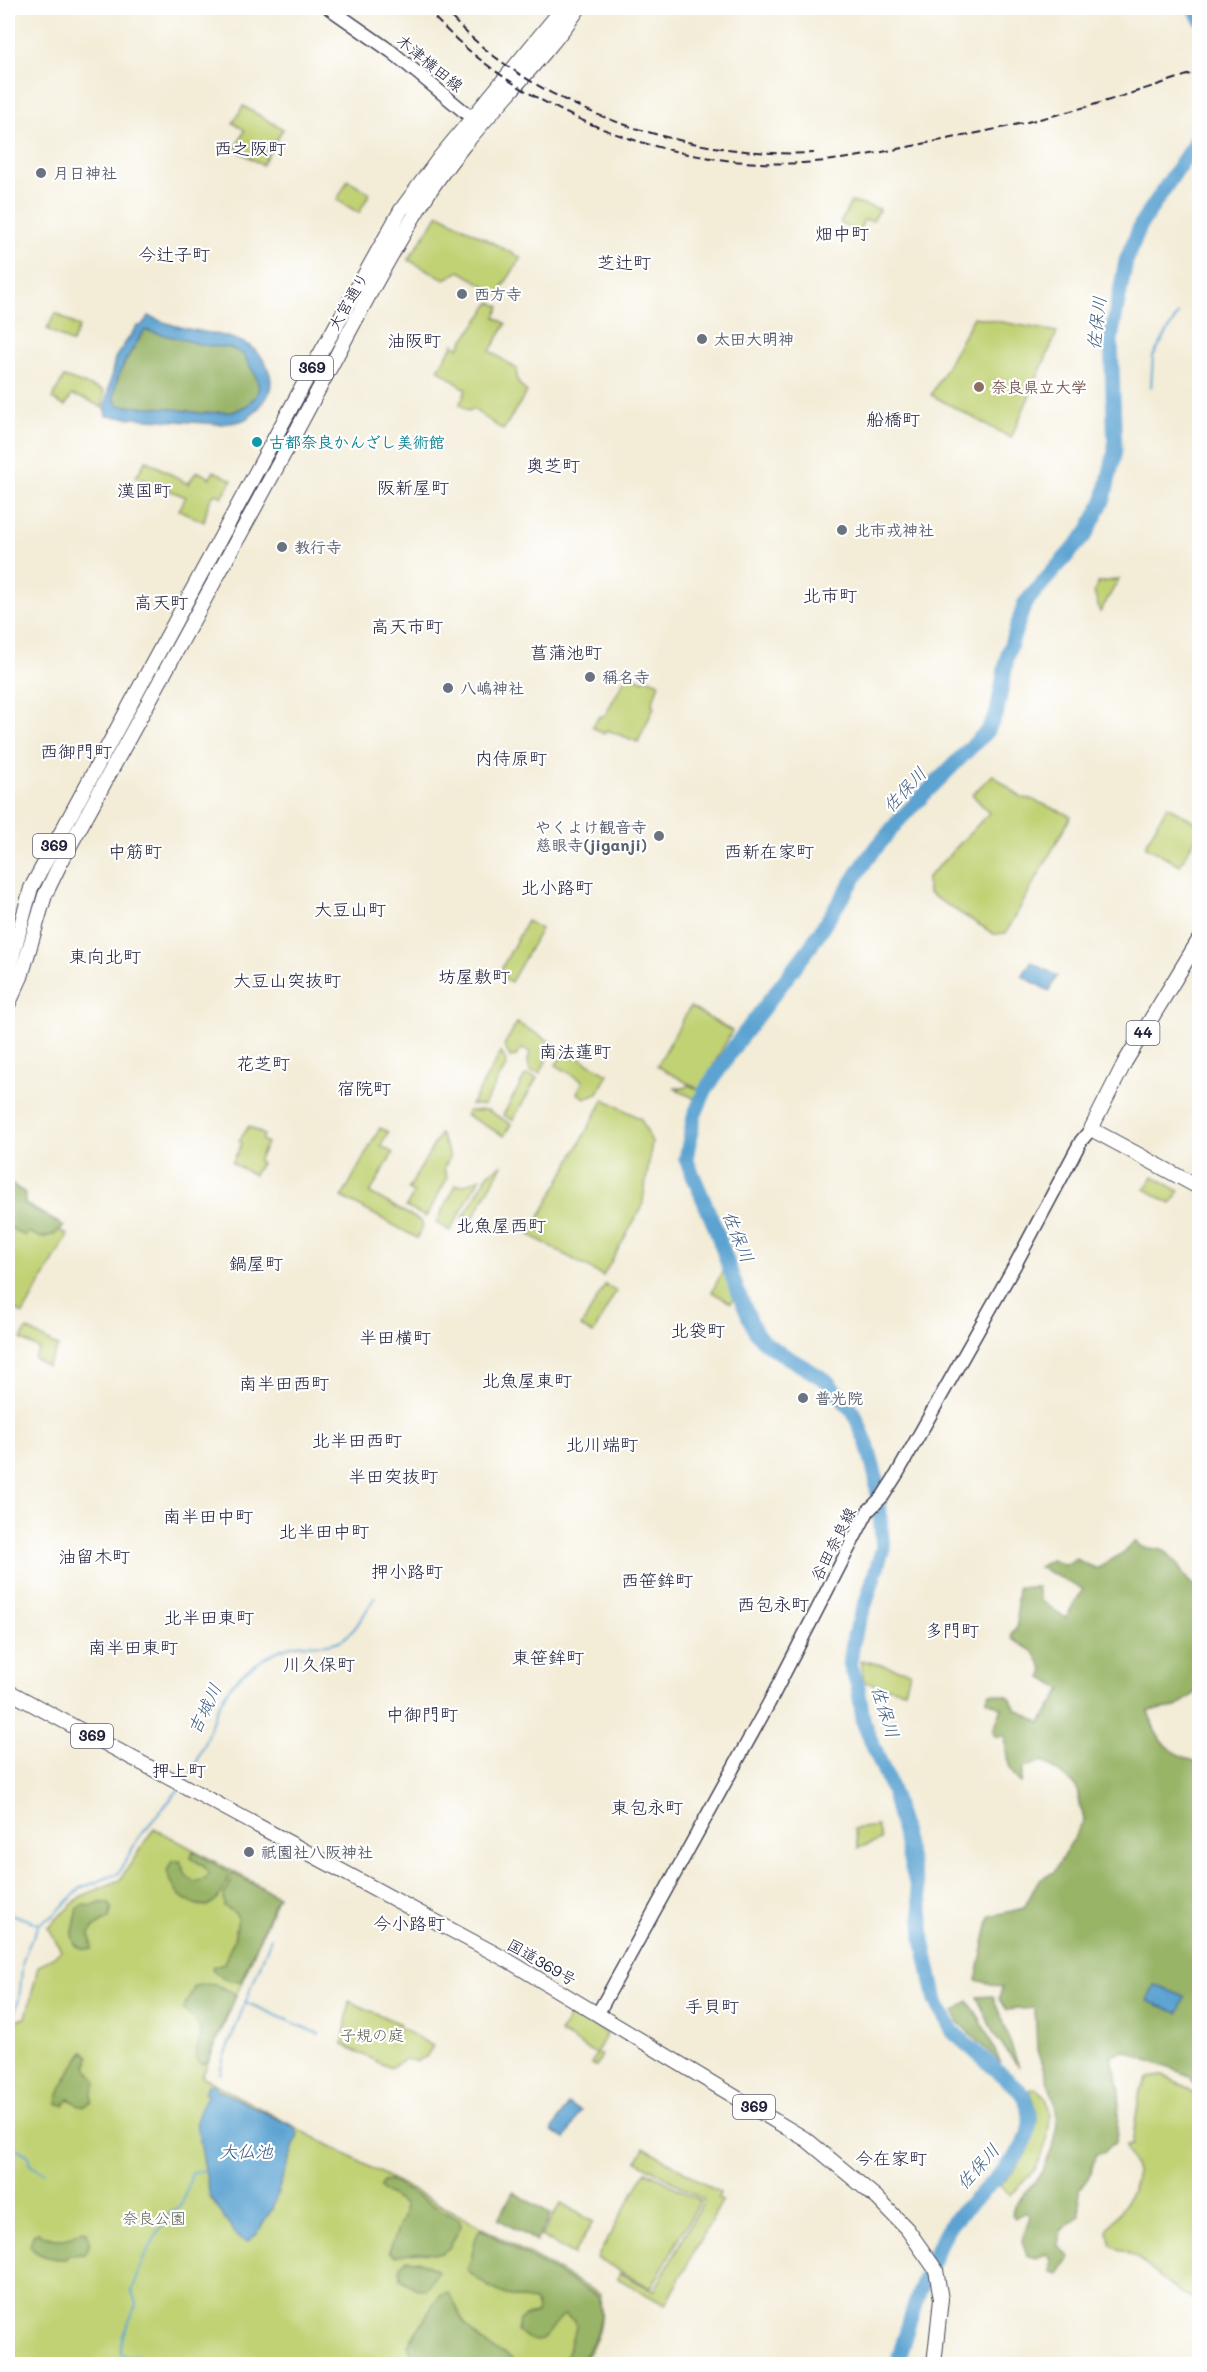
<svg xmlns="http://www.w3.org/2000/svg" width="1207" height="2372" viewBox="0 0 1207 2372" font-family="Mali,'Klee One',sans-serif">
<rect width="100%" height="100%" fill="#fff"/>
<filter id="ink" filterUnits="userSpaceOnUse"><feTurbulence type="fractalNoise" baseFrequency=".0167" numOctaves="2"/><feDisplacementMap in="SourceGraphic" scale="12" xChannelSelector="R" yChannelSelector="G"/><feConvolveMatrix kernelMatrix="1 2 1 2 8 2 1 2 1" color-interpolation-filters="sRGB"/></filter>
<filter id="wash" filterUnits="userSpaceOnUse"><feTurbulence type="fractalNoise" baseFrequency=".008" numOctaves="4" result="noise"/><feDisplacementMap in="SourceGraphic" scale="24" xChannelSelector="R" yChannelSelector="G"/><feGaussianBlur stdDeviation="1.35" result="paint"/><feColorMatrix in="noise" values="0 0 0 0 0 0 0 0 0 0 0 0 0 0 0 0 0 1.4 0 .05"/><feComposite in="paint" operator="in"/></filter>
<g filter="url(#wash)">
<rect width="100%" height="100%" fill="#f3ecd7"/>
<!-- green -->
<path fill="#c1d275" stroke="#727a58" stroke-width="1.5" d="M243,106L283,129L262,165L235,149L245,130L233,123Z
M348,180L370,193L359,213L337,200Z
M851,202L880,209L873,221L864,220L858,233L840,223Z
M439,214L521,258L498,294L460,271L445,279L408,260Z
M491,302L500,307L495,317L506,324L490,351L517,369C515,380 519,385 527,392L503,430L473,409L468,411L460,404L466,390L438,369L454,344L458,348Z
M56,313L79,327L72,343L47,329Z
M974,317L1057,332L1011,438L931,395Z
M64,377L104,391L103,408L88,400L72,395L65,406L52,399Z
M146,460L188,484L197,471L210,478L214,471L232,480L222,497L215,493L208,504L204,522L179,510L186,497L136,477Z
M1119,579L1100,612L1094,592L1098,583Z
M628,673L643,681L646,678L659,683L652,704L654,707L638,742L607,730L604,734L592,727L599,717L605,715Z
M993,775L1022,798L1031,799L1071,816L1006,933L994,934L928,893L927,878L989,813L972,794Z
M1167,806L1199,824V831L1180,865L1145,846Z
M527,921L541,929L511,982L498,975Z
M690,1007L732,1031L695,1099L674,1088H685L688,1085L698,1089L657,1066Z
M517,1023L555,1044L540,1073L530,1071L528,1061L530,1052L525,1049L520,1050L516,1056L510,1057L504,1045Z
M565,1050L608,1074L598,1093L585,1098L577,1093L583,1081L556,1065Z
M501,1052L506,1061V1066L484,1105H471Z
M528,1075L537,1078L513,1120L503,1115L525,1076Z
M604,1099L641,1119L652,1142L642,1207L603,1276L530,1235Z
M487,1110L511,1124L504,1136L466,1115L468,1111Z
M249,1126L264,1135L262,1140L267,1143L258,1161L261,1163L254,1175L232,1163L242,1143L239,1141Z
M380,1128L388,1132L381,1146L393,1153L370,1193L422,1222L423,1227L417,1238L342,1197Z
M440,1134L450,1156L444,1168L447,1179L426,1217L406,1207L414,1193L408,1190Z
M502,1165L471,1222L463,1218L489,1173Z
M1153,1176L1179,1191L1171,1204L1145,1189Z
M480,1178L450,1231L436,1223L456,1185H464Z
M8,1203L68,1235L23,1314L8,1305Z
M722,1272L728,1276L736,1295L731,1303L712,1292Z
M605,1285L616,1291L593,1334L581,1327Z
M27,1329L58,1347L47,1366L34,1358L39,1349L21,1339Z
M861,1660L910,1672L905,1691L864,1682Z
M877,1826L881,1840L858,1848L854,1829Z
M154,1828L278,1896L202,2077L472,2222L601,2295C599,2304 602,2311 601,2319C600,2337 591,2350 581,2364H8V2021L26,2018L38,1967L61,1951L48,1927L80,1897L120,1880Z
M349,2001L400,2024L399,2027L433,2046L426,2057L417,2061L404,2059L390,2068L343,2045Z
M572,2013L607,2033L597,2052L602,2055L596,2066L591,2064L596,2054L560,2033Z
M1162,2076C1179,2083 1193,2086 1199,2105V2301L1181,2294L1137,2258L1111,2245L1107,2231C1116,2218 1138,2189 1136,2172C1134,2164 1128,2154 1126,2145L1132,2144L1140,2090L1149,2078Z
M1034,2088C1060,2097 1048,2145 1038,2164C1032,2176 1019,2185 1010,2195L1000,2186C1025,2160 1050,2127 1029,2090Z
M644,2147L720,2193L718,2198L722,2201L665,2305L617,2278L620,2273L654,2291L704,2200L637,2161Z
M646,2171L700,2201L651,2288L597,2258Z
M561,2203L593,2222L573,2255L541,2236Z"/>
<!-- forest -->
<path fill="#98b466" stroke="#5d6b50" stroke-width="1.5" d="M145,330L204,345L231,348L244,354L256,376L259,388L256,396L246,406L233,412L200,413L167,408L120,406L114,400C114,374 131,352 145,330Z
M8,1182L25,1193V1204L64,1226L55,1234L42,1238L28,1232L25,1236L10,1228L8,1219Z
M1136,1541L1141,1547C1147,1548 1158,1548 1164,1551C1179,1559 1181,1580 1199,1589V1690L1176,1707L1149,1711C1155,1744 1170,1752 1199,1763V2087L1196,2088L1190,2076L1124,2051L1111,2055L1120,2089L1116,2142L1107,2148L1105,2152L1095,2155L1091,2174L1079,2190L1080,2215L1061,2231L1059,2246L1070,2257L1059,2274L1051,2272V2260L1046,2254L1036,2258L1027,2255L1022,2241L1030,2216L1025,2211L1015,2218L1012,2214L1014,2206L1043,2171L1054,2143L1058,2124L1055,2103L1037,2050L1035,2008L1006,2010L999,1999L1002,1987L976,1980L990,1916L1024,1908L1038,1881L1054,1872L1084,1820L1076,1786L1043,1761L1023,1768L1021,1783C1007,1772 1006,1754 1005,1736H995L993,1731L1002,1708L986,1700L990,1693L1008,1696L1016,1709L1041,1723L1062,1689L1042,1678L1044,1670L1034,1652L1012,1639L1011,1634C1020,1625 1017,1619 1017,1607C1016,1601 1018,1594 1018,1587H1037L1040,1600L1066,1618L1083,1589L1039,1567L1051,1560L1065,1565L1076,1559L1097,1569L1121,1554Z
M193,1851L229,1872C226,1887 221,1898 208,1906C184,1906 174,1892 167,1871L172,1861H180C185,1871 184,1876 194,1882L205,1879L208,1873L204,1866L191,1858Z
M232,1873L277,1896L241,1981H229L213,1971L212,1967L224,1963L234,1939L238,1919L236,1914L224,1906L223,1896L229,1886Z
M100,1903H108L112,1908L109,1918L94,1927L90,1934L92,1949H83L75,1945L72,1936L78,1908L82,1905L93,1906Z
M206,1984L216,1985L236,1994L207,2063L200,2064C185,2049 220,2035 183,2010L195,1986Z
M993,1996L1019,2067L995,2036L977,1997Z
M968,2001L979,2017L1001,2063L958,2022L954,2011Z
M83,2052L89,2056L87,2069L97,2082L92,2093V2102L83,2107L69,2099L64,2105L57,2104C58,2087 74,2066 83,2052Z
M389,2180L459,2220L461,2226L449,2248L442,2253L416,2252L395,2256L389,2251L403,2217L405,2205L383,2191L380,2186L383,2181Z
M513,2192L551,2214L536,2241L498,2219Z
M480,2229L599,2297L601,2317L597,2335L580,2364H563L576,2328L575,2321L564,2315C545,2330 547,2355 517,2331L519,2320L527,2315L537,2313L538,2308L534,2301C508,2298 486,2289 467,2270C474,2257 472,2241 480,2229Z
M82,2231L87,2232C91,2241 90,2245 85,2254L69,2255L65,2259C52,2259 38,2257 30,2246L33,2235L38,2233C54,2241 66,2242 82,2231Z
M407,2260L418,2261L438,2271L426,2290L415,2288L401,2279L400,2266Z
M448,2293C457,2302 457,2311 463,2321C468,2328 477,2336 483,2342C494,2352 508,2353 518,2364H436L431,2358L412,2354L408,2345L440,2294Z"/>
<!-- water -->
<path fill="#5ba3d1" stroke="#3e6286" stroke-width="1.5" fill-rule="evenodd" d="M149,316C161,322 175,326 188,329C220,336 260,336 270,375C272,384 271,392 265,400C250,420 243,423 219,424L106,416L105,408L115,358L137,326H141ZM145,330L204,345L231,348L243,354L256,376L259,388L256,396L246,406L233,412L200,413L167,408L120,406L114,400C114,374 131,351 145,330Z
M1031,962L1057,976L1049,991L1022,976Z
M1154,1985L1185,1997L1178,2013L1147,2001Z
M213,2084L216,2085L215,2088L294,2127L298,2134L272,2209L257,2234L247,2242L239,2239L210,2197L199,2136C192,2121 201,2108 208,2094L204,2092L208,2085Z
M568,2104L581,2111L565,2139L552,2131Z"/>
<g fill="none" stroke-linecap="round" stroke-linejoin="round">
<!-- stream -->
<path stroke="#5ba3d1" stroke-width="2" d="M1151,387L1153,356L1178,314
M186,1781C209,1750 209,1703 240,1676C254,1664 277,1648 296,1645C310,1643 328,1647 341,1640C356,1632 366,1610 375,1597
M8,1913L39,1924L54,1915L81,1888L119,1873L138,1838L180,1788
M245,2002L319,2034
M8,2023C21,2004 20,1991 22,1969C22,1955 33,1938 39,1924
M220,2074L224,2056L271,1938
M8,2144L28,2155L30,2165L44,2173
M146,2364L144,2357L136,2355L127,2357L121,2353C119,2335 131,2321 136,2304L132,2291L143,2260L168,2215L180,2206L185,2197L192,2173L206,2170"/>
<!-- river -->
<path stroke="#5ba3d1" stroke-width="15" d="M1195,8L1200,19
M897,2364C910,2318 922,2278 944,2235C966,2193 1063,2146 1019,2090L953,2032L936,2001L923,1940L921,1903L892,1790L864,1724L858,1687L850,1663L854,1635L865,1605L883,1548L876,1478L867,1444L854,1413L827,1381L774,1349L762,1340L755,1331L737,1290L715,1227L686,1159L694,1116L705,1091L736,1044L810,947L867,859L900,819L988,730L997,712L1008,653L1025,603L1087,533L1104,499L1115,451L1111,338L1126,261L1141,224L1200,135"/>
</g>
</g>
<g filter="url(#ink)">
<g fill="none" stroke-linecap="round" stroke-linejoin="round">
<defs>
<path id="secondary" d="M329,8L392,52L478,123
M598,2013L769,1703L868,1511L883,1496L897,1474L1015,1265L1081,1141L1091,1129"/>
<path id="primary" d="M1200,938L1125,1062L1091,1129L1200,1188"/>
<path id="trunk" d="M8,972L31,888L320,354L401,210L440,157L563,8
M8,1005L21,977L45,895L60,864C137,724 214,584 290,443C334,362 375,279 424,200C468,130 532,75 579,8
M8,1691L507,1960L807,2140L877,2198L907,2229L936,2270L941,2299L934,2364"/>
</defs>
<!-- secondary casing -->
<use href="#secondary" stroke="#414052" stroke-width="15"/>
<!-- primary casing -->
<use href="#primary" stroke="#414052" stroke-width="16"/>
<!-- trunk casing -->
<use href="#trunk" stroke="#414052" stroke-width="16"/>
<!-- secondary -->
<use href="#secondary" stroke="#fff" stroke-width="12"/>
<!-- primary -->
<use href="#primary" stroke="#fff" stroke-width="14"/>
<!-- trunk -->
<use href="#trunk" stroke="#fff" stroke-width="14"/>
<!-- rail -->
<path stroke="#22223b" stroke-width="2" stroke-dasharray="9 4.5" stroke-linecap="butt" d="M426,8C466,54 512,86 566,113C639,148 722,167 803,163C848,160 893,150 937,141C990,131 1044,119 1096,104C1131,94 1165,82 1200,71
M443,8C528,108 686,159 814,153"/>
</g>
</g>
<!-- markers -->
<g fill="#6b7280" stroke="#fff" stroke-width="2">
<circle cx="41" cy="173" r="6"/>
<circle cx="462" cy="294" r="6"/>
<circle cx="702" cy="339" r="6"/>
<circle cx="842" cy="530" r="6"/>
<circle cx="282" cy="547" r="6"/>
<circle cx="590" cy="677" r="6"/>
<circle cx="448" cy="688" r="6"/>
<circle cx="659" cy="836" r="6"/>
<circle cx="803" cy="1398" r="6"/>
<circle cx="249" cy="1852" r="6"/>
</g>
<circle fill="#8d6e63" stroke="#fff" stroke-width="2" cx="979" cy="387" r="6"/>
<circle fill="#0f9aa8" stroke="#fff" stroke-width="2" cx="257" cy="442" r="6"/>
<g text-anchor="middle" stroke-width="4.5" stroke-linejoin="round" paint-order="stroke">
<!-- shield labels -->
<g fill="#fff" stroke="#646476" stroke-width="1.5">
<rect x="291" y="356" width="42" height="24" rx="4.5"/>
<rect x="33" y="834" width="42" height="24" rx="4.5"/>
<rect x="1126.5" y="1021" width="33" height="24" rx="4.5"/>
<rect x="71" y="1724" width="42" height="24" rx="4.5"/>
<rect x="733" y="2095" width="42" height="24" rx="4.5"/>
</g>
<g font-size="15" font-weight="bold" fill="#22223b">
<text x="312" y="373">369</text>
<text x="54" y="851">369</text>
<text x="1143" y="1038">44</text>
<text x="92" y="1741">369</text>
<text x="754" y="2112">369</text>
</g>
<!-- street labels -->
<g font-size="16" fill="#22223b" stroke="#fff">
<text transform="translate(430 63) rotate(39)" y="6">木津横田線</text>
<text transform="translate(348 301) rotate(-60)" y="6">大宮通り</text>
<text transform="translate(833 1544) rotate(-63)" y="6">谷田奈良線</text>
<text transform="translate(542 1962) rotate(30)" y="6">国道369号</text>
</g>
<!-- worship labels -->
<g font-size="16" font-weight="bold" fill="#5b616d" stroke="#fff" text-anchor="start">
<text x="53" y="179">月日神社</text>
<text x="474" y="300">西方寺</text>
<text x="714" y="345">太田大明神</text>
<text x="854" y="536">北市戎神社</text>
<text x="294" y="553">教行寺</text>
<text x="602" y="683">稱名寺</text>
<text x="460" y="694">八嶋神社</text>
<text x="647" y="833" text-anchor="end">やくよけ観音寺<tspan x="647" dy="18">慈眼寺(jiganji)</tspan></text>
<text x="815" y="1404">普光院</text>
<text x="261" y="1858">祇園社八阪神社</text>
</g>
<!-- education labels -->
<g font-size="16" font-weight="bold" fill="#785e54" stroke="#fff" text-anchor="start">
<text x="991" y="393">奈良県立大学</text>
</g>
<!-- culture labels -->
<g font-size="16" font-weight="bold" fill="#0d838f" stroke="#fff" text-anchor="start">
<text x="269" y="448">古都奈良かんざし美術館</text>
</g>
<!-- park labels -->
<g font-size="16" fill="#5a604f" stroke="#fff">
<text x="372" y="2041">子規の庭</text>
<text x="154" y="2224">奈良公園</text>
</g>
<!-- neighbourhood labels -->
<g font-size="18" fill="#22223b" stroke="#fff">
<text x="250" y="155">西之阪町</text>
<text x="842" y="240">畑中町</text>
<text x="174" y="261">今辻子町</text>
<text x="624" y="269">芝辻町</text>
<text x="414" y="347">油阪町</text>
<text x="893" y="426">船橋町</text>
<text x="553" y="472">奥芝町</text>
<text x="413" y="494">阪新屋町</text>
<text x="144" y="497">漢国町</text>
<text x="830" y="602">北市町</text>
<text x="161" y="609">高天町</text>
<text x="407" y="633">高天市町</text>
<text x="566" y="659">菖蒲池町</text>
<text x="76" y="758">西御門町</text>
<text x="511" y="765">内侍原町</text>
<text x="135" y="858">中筋町</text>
<text x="769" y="858">西新在家町</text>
<text x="557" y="894">北小路町</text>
<text x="350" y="916">大豆山町</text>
<text x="105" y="963">東向北町</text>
<text x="474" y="983">坊屋敷町</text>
<text x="287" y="987">大豆山突抜町</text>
<text x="575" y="1058">南法蓮町</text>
<text x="263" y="1070">花芝町</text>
<text x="364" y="1095">宿院町</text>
<text x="501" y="1232">北魚屋西町</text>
<text x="256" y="1270">鍋屋町</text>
<text x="698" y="1337">北袋町</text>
<text x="395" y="1344">半田横町</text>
<text x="527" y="1387">北魚屋東町</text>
<text x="284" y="1390">南半田西町</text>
<text x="357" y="1447">北半田西町</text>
<text x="602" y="1451">北川端町</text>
<text x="393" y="1483">半田突抜町</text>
<text x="208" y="1523">南半田中町</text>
<text x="324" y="1538">北半田中町</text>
<text x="94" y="1563">油留木町</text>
<text x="407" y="1578">押小路町</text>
<text x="657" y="1587">西笹鉾町</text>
<text x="773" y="1611">西包永町</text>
<text x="209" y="1624">北半田東町</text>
<text x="952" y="1637">多門町</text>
<text x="133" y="1654">南半田東町</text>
<text x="548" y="1664">東笹鉾町</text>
<text x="319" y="1671">川久保町</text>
<text x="422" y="1721">中御門町</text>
<text x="179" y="1777">押上町</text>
<text x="647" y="1814">東包永町</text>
<text x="409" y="1930">今小路町</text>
<text x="712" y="2013">手貝町</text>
<text x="891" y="2165">今在家町</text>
</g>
<!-- water labels -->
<g font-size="18" font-style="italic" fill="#3c5c7e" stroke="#fff">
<text transform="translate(1097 323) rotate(-83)" y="6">佐保川</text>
<text transform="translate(905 790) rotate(-47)" y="6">佐保川</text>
<text transform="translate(738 1237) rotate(68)" y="6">佐保川</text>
<text transform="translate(205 1709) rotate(-64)" y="6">吉城川</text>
<text transform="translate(885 1712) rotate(73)" y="6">佐保川</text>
<text x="246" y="2158">大仏池</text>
<text transform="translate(978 2167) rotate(-48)" y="6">佐保川</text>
</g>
</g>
<!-- margin -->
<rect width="1207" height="2372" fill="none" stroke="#fff" stroke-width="30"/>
</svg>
